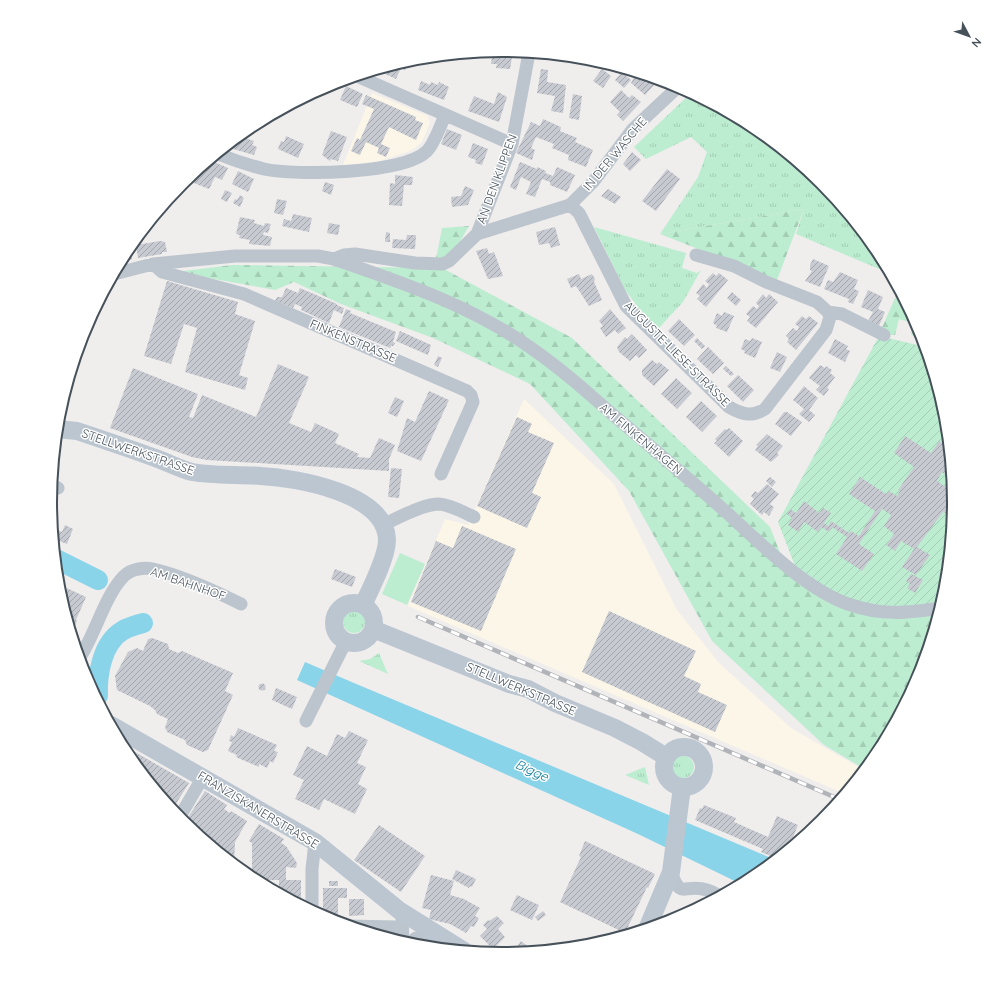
<svg xmlns="http://www.w3.org/2000/svg" width="1005" height="1005" viewBox="0 0 1005 1005" font-family="Quicksand,sans-serif">
<defs>
<pattern id="grass-tufts" width="24" height="20" patternUnits="userSpaceOnUse"><rect width="24" height="20" fill="#bcedd0"/><path d="M3 7l-1-3M5 7V3M7 7l1-3M15 17l-1-3M17 17v-4M19 17l1-3" fill="none" stroke="#a3cdb5"/></pattern>
<pattern id="forest-firs" width="22" height="20" patternUnits="userSpaceOnUse"><rect width="22" height="20" fill="#bcedd0"/><path d="M5 1l3.5 6h-7zM16 11l3.5 6h-7z" fill="#a3cdb5"/></pattern>
<pattern id="garden-furrows" width="10" height="10" patternUnits="userSpaceOnUse"><rect width="10" height="10" fill="#bcedd0"/><path d="M-1 1l2-2M0 10L10 0M9 11l2-2" fill="none" stroke="#a3cdb5"/></pattern>
<pattern id="building-hatch" width="6" height="6" patternUnits="userSpaceOnUse"><rect width="6" height="6" fill="#c7cad0"/><path d="M-1 1l2-2M0 6l6-6M5 7l2-2" fill="none" stroke="#a3a6ac"/></pattern>
</defs>
<rect width="100%" height="100%" fill="#f0eded"/>
<!-- commercial -->
<path fill="#fbf6e7" d="M372,93L428,116L430,123L422,142L413,150L380,161L343,165Z
M524,399L614,484L677,610L719,663L791,728L865,771L845,794L408,606L445,519L468,525Z"/>
<!-- grass -->
<path fill="url(#grass-tufts)" d="M691,93L754,126L823,183L879,251L891,274L796,234L804,209L660,234L698,177L707,152L691,137L646,159L634,147Z
M594,227L686,253L682,268L697,273L701,270L683,302L658,329L641,311L625,290Z
M343 622a11 11 0 1 1 22 0a11 11 0 1 1-22 0Z
M379,653L388,674L359,661L370,659Z
M672 767a11 11 0 1 1 22 0a11 11 0 1 1-22 0Z
M645,767L649,785L625,775Z"/>
<!-- forest -->
<path fill="url(#forest-firs)" d="M804,209L777,280L660,234Z
M469,226L444,269L572,338L770,527L788,573L941,609L920,676L879,754L866,770L824,745L712,641L629,491L530,384L433,338L341,304L294,282L275,290L175,272L232,265L432,268L437,254L442,228Z
M899,289C906,303 926,330 923,345L911,334L913,323L899,319L895,335H884L880,332Z"/>
<!-- garden -->
<path fill="url(#garden-furrows)" d="M879,336L926,347L946,414L955,503L946,591L941,608L885,609L837,595L795,566L778,522Z"/>
<!-- pitch -->
<path fill="#bcedd0" d="M400,553L425,564L407,605L382,594Z"/>
<!-- water -->
<path fill="#8ad4e9" d="M305,662L354,683L776,860L754,879L743,885L638,834L297,680Z"/>
<g fill="none" stroke-linecap="round" stroke-linejoin="round">
<!-- river -->
<path stroke="#8ad4e9" stroke-width="20" d="M56,559L98,580
M98,696C97,675 102,643 122,631C128,627 137,625 143,623"/>
</g>
<!-- building -->
<path fill="url(#building-hatch)" d="M503,50L513,51L510,69L496,68L497,64H491L493,51Z
M410,60L405,70L401,68L396,79L377,70Z
M541,69L548,70L547,82L566,85L563,113L551,111L555,96L537,93Z
M602,69L611,76L603,88L593,81Z
M622,72L631,80L624,88L615,80Z
M636,74L650,77L657,82L645,95L631,83Z
M421,81L430,85L431,82L438,85L439,82L449,87L444,100L418,90Z
M346,86L363,94L357,107L340,100Z
M621,90L629,98L632,95L641,102L623,121L617,115L620,112L610,102Z
M498,92L507,97L499,122L468,111L474,96L494,104Z
M573,94L582,96L579,120L569,118Z
M366,95L416,117L415,120L423,123L416,140L389,127L381,144L390,148L386,157L377,153L379,148L366,142L360,155L351,151L357,138L360,140L374,109L362,104Z
M543,119L561,127L560,131L577,138L575,142L593,150L586,167L568,160L569,155L552,148L554,144L536,137L531,148L535,150L532,160L516,153L531,122L540,126Z
M447,129L462,135L456,150L441,144Z
M331,131L347,137L338,161L331,159L330,161L322,155Z
M239,136L254,141L252,145L257,147L254,155L226,147Z
M286,136L304,144L298,158L278,149L281,141L284,142Z
M473,143L488,149L482,165L475,163L476,160L468,157Z
M632,152L641,160L630,171L623,164Z
M210,160L228,168L222,180L215,177L209,189L189,181L191,176Z
M520,162L537,169V167L546,171L545,173L553,176L557,167L575,175L567,192L550,185V182L542,179L535,197L526,194L531,182L521,177L516,190L510,187Z
M667,169L680,179L656,211L642,201Z
M238,171L254,179L248,192L232,184Z
M395,175L413,177L412,185H404L402,206L389,205L390,183L395,184Z
M325,182L334,185L331,195L322,191Z
M465,186L474,190L468,205L452,207L451,197L461,196Z
M608,189L621,197L615,204L601,196Z
M225,190L232,193L227,202L221,199Z
M240,195L244,198L240,207L233,203L235,199L237,200Z
M277,199L287,201L283,215L274,213Z
M293,214L312,218L309,232L282,226L284,219L291,221Z
M240,217L255,220L254,223L264,226L265,223L271,224L268,233L264,232L263,235L272,237L270,246L249,244L250,240L239,238L240,235L236,234Z
M329,223L340,225L338,235L327,233Z
M555,227L560,245L551,248L549,243L539,245L536,232Z
M386,232L390,233V242H385Z
M407,235H416L415,249L392,248L393,239L406,240Z
M160,241L165,242L167,252H162V254L138,258L136,245Z
M487,248L489,254L494,252L503,276L488,279L476,251Z
M129,249L132,259L126,261L124,255Z
M813,259L829,266L820,287L805,281L812,271L810,270V265Z
M840,272L858,280L854,289L859,291L853,304L848,302L849,299L824,289L828,280L833,282Z
M713,273L716,276L719,273L728,280L706,307L697,299L700,296L696,293L703,284L707,288L709,284L705,281Z
M579,274L581,279L592,274L595,279L594,282L602,300L589,306L576,286L571,288L567,279Z
M167,281L238,302L235,314L255,321L239,375L248,378L245,390L185,372L197,328L184,324L171,364L144,356Z
M286,288L298,293L300,288L337,304V305L344,308L342,314L334,310L329,323L301,310L302,307L295,304L293,308L275,301L277,297H282Z
M868,290L883,297L878,309L885,312L879,326L868,321L873,312L861,307Z
M732,292L741,300L736,306L727,298Z
M763,294L766,298L769,294L778,302L756,328L747,321L750,317L746,314L753,306L757,309L759,306L756,303Z
M346,309L351,311L350,313L396,332L393,342L395,343L393,346H391L390,348L339,327Z
M610,309L626,328L618,334L615,330L606,337L600,328L603,326L599,321Z
M724,312L734,316L727,332L716,328L717,326L713,323L717,313L722,316Z
M802,316L806,319L809,316L818,323L796,350L787,342L789,339L786,336L793,328L797,331L799,327L795,324Z
M679,319L695,335L684,346L668,331Z
M400,331L431,345L428,355L396,341Z
M632,334L647,350L639,358L636,355L630,361L619,352L617,347L625,337L627,339Z
M697,338L705,346L702,349L694,341Z
M752,338L762,342L755,358L744,353L745,351L741,349L745,339L750,341Z
M835,339L848,346L846,349L850,351L845,362L828,353Z
M708,347L724,363L713,374L697,359Z
M777,352L787,357L780,372L770,368Z
M438,356L442,358L438,367L434,365Z
M652,360L657,364L659,362L669,370L654,386L642,375V370Z
M278,364L309,377L289,423L311,432L315,423L339,434L335,443L359,454L357,457L370,458L379,438L395,445L389,459V471L207,460L192,457L110,428L133,368L198,394L189,417L193,418L202,395L256,417Z
M820,365L825,368L826,366L832,370L830,373L835,377L827,388L829,389L824,396L816,390L820,386L809,378Z
M726,366L734,374L731,376L723,369Z
M738,375L754,390L743,402L727,386Z
M676,378L692,393L677,409L661,394Z
M804,386L818,398L809,410L815,415L809,422L799,414L804,409L793,400Z
M429,391L449,400L421,461L397,451L407,418L415,422Z
M395,397L404,401L397,417L388,413Z
M701,401L717,416L702,432L686,417Z
M784,412H787L802,422L791,436L775,424Z
M517,417L532,424L528,432L554,443L532,493L541,497L527,528L477,506Z
M729,428L743,441L729,457L714,443L717,441L715,439L725,429L727,430Z
M767,434L783,446L777,453L779,455L771,462L755,450L758,446L756,445Z
M905,436L931,453L939,441L950,448L951,467L946,475L942,472L937,481L950,490L953,484L955,501L947,514L943,512L917,547L930,555L916,575L902,567L914,549L901,541L895,551L886,545L894,534L884,526L891,515L882,509L859,544L874,554L862,571L836,554L847,537L832,527L829,532L821,527L818,532L804,522L798,532L788,525L792,518L787,514L790,509L796,513L804,501L819,513L823,508L831,513L824,523L828,526L831,521L849,533L851,531L859,536L875,511L849,494L860,477L886,494L889,491L897,496L900,491L898,490L914,467L894,453Z
M391,468L402,469L399,498L388,497Z
M770,477L776,482L772,487L766,481Z
M767,484L779,494L770,504L774,507L769,516L764,512L762,515L750,504L754,499L751,496L755,491L758,493Z
M65,525L73,529L67,544L54,539L53,528L62,532Z
M462,526L516,549L481,631L411,602L436,541L453,548Z
M335,569L356,577L352,587L331,579Z
M911,574L923,580L915,593L907,588L910,584L906,581Z
M58,584L86,597L76,620L77,621L75,626L72,625L70,629Z
M609,611L696,651L684,676L701,684L698,692L727,705L715,732L582,672Z
M152,638L168,644L169,649L178,653L182,651L233,673L225,691L233,695L208,750L203,752L187,745L185,740L167,732L165,727L168,719L157,714L155,710L150,706L117,690L115,676L128,652L137,648L143,651L148,639Z
M258.5 687a3.5 3.5 0 1 1 7 0a3.5 3.5 0 1 1-7 0Z
M276,688L297,697L292,709L272,700Z
M238,728L277,745L274,751L278,752L273,763L270,761L267,768L259,764V767L236,757L237,755L228,751L232,742L229,741L231,735L234,737Z
M349,731L368,740L357,763L366,767L358,784L367,789L355,814L324,799L319,810L295,799L304,780L293,775L307,746L327,756L337,734L345,738Z
M121,744L189,783L172,810L161,796L163,794L155,789L126,754Z
M205,791L227,805L224,809L230,813L231,811L247,821L235,842L234,865L182,822L187,824L190,820L187,819Z
M704,805L736,818L734,822L768,837L777,816L798,825L787,852L778,859L761,852L763,849L695,820L700,808L702,809Z
M259,824L284,839L281,843L286,846L297,863L296,868L286,867V880H301V906L269,888H276V892H279V880H262V884L252,879V843L249,841Z
M379,825L425,856L401,892L354,860Z
M585,841L655,874L648,888L647,887L625,933L560,902L581,857L579,856Z
M456,870L476,879L472,887L470,886L469,888L452,879Z
M431,875L454,881L450,895L464,899L480,908L475,916L479,918L474,927L471,926L466,933L450,924L429,919L431,910L422,908Z
M329,881H338V886H329Z
M323,888H347V898H338V915H323Z
M517,895L539,905L532,920L510,910Z
M349,899H364V915L349,916Z
M543,911L546,915L538,921L535,917Z
M497,916L504,923L498,929L505,937L493,949L480,936L487,929L483,925L488,920L489,921Z
M521,941L535,952L508,954L514,946L516,948Z"/>
<g fill="none" stroke-linecap="round" stroke-linejoin="round">
<!-- street -->
<path stroke="#bcc5cd" stroke-width="13" d="M357,76L512,144
M218,154C233,160 248,165 264,169C295,176 405,174 427,151C434,144 441,125 445,115
M570,205L579,213L626,306L729,407C743,415 752,417 765,409L826,330L830,317L828,312L817,302L766,282L734,266L696,255
M570,205L593,182L633,129L679,86
M477,234L512,144L529,53
M334,259L344,255L355,254L415,263L443,264L449,261L477,234L570,205
M153,264L162,272L244,294L467,391L471,395L473,402L441,474
M114,274L153,264L235,256H318L334,259C403,283 470,305 531,348C560,368 586,391 612,414C650,446 688,478 725,511C759,542 805,589 848,604C882,616 907,613 941,608
M828,312L842,314L884,335
M52,485L58,488
M384,524C398,518 423,504 439,504C451,505 463,512 474,517
M79,659C95,635 105,595 124,576C131,569 144,567 153,569C180,575 215,591 241,604
M306,721L346,641
M179,818L203,777
M671,872C681,899 682,885 703,889C709,890 716,894 721,896
M312,911V869L315,842
M402,917L403,943
M347,926L397,927
M408,945L416,938L436,934"/>
<!-- secondary -->
<path stroke="#bbc6d1" stroke-width="18" d="M57,429L77,431C104,440 131,449 158,459C169,463 180,469 192,472C214,476 239,474 261,476C297,478 386,493 387,540C387,557 371,588 363,605
M334 623a20 20 0 1 1 40 0a20 20 0 1 1-40 0Z
M373,629L509,684L528,689L555,703L615,728L642,742L666,757
M111,725L315,842L400,911L464,951
M664 767a20 20 0 1 1 40 0a20 20 0 1 1-40 0Z
M647,929L671,872L682,787"/>
<defs>
<path id="rail" d="M418,617L841,800"/>
</defs>
<!-- rail casing -->
<use href="#rail" stroke="#b0b3b8" stroke-width="4.5"/>
<!-- rail -->
<use href="#rail" stroke="#fff" stroke-width="3" stroke-dasharray="9" stroke-linecap="butt"/>
</g>
<g text-anchor="middle" stroke-width="3" stroke-linejoin="round" paint-order="stroke">
<!-- street labels -->
<g font-size="12" fill="#46515a" stroke="#fff">
<text transform="translate(615 154) rotate(-50)" y="4">IN DER WASCHE</text>
<text transform="translate(497 179) rotate(-70)" y="4">AN DEN KLIPPEN</text>
<text transform="translate(353 341) rotate(23)" y="4">FINKENSTRASSE</text>
<text transform="translate(677 354) rotate(45)" y="4">AUGUSTE-LIESE-STRASSE</text>
<text transform="translate(641 439) rotate(40)" y="4">AM FINKENHAGEN</text>
<text transform="translate(138 452) rotate(19)" y="4">STELLWERKSTRASSE</text>
<text transform="translate(188 584) rotate(19)" y="4">AM BAHNHOF</text>
<text transform="translate(521 689) rotate(23)" y="4">STELLWERKSTRASSE</text>
<text transform="translate(258 810) rotate(31)" y="4">FRANZISKANERSTRASSE</text>
</g>
<!-- water labels -->
<g font-size="13" font-style="italic" fill="#0f7c9d" stroke="#fff">
<text transform="translate(532 770) rotate(24)" y="5">Bigge</text>
</g>
</g>
<!-- crop -->
<path d="M0 0H1005V1005H0ZM57 502a445 445 0 1 1 890 0a445 445 0 1 1-890 0Z" fill="#fff" fill-rule="evenodd"/>
<path fill="none" stroke="#46515a" stroke-width="2" d="M57 502a445 445 0 1 1 890 0a445 445 0 1 1-890 0Z"/>
<!-- north arrow -->
<g transform="translate(969 36) rotate(131)" stroke="#ffffff" stroke-width="3" paint-order="stroke">
<path d="M0-3L7 15L0 10L-7 15Z" fill="#46515a"/>
<text y="-6" font-size="11" font-weight="bold" text-anchor="middle" fill="#46515a">N</text>
</g>
</svg>
